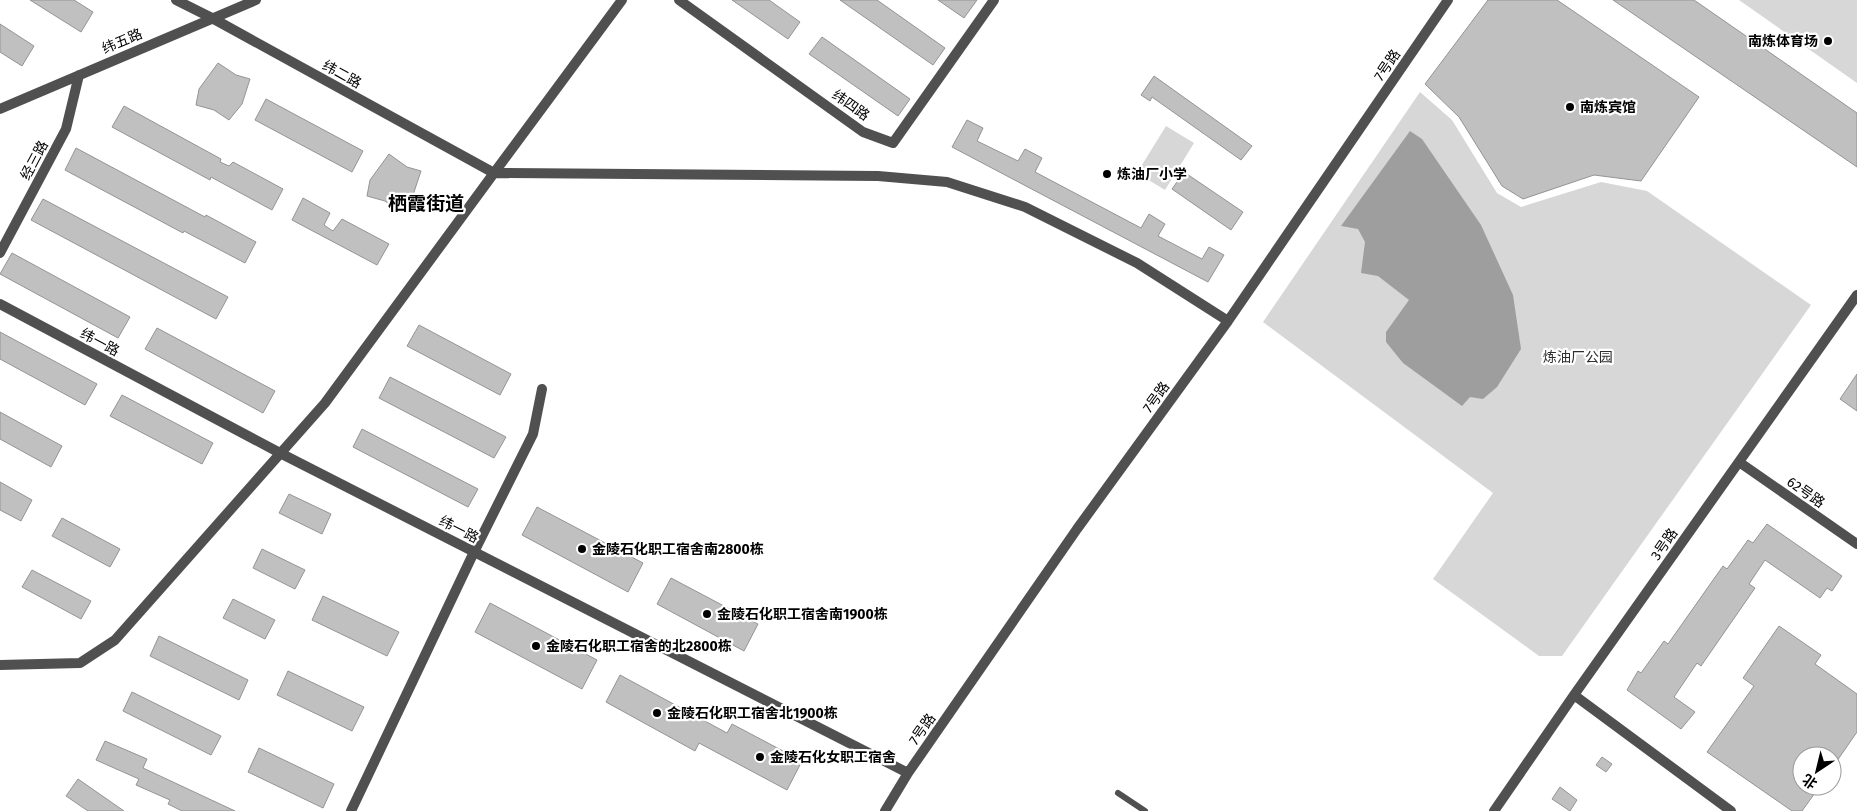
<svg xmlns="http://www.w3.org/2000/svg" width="1857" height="811" viewBox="0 0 1857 811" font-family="'Fira Sans','Noto Sans SC',sans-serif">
<rect width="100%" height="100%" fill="#fff"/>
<!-- green -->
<path fill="#d7d7d7" d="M1739,0H1857V83Z
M1420,92L1452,120L1497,193L1521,207L1601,182L1647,191L1811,305L1562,656H1539L1433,579L1493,493L1263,322Z
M1166,126L1194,143L1165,190L1137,173Z"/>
<!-- water -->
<path fill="#9e9e9e" d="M1410,131L1422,139L1481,225L1513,295L1521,349L1497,387L1483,399L1470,397L1462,406L1403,363L1386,342V332L1409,300L1378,276L1361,273L1365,242L1358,229L1341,226Z"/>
<!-- building -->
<path fill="#c0c0c0" stroke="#949494" d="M30,0H74L93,12L81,32Z
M732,0H769L800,22L788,39Z
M840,0H877L945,48L933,65Z
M938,0H977L964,18Z
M1488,0H1557L1699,97L1641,181L1594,175L1523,199L1502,186L1459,117L1425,84Z
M1613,0H1694L1857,113V167Z
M0,24L34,46L22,66L0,52Z
M822,37L910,99L898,116L809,54Z
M218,63L236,75L250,79L242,104L229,120L214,110L196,105L199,89Z
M1154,76L1252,146L1241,160L1152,97L1150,101L1141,95Z
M266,99L363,151L352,172L255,120Z
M124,106L221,159L220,162L229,166L233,162L283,189L272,210L211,177L210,180L112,127Z
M967,120L983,128L977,141L1018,161L1025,149L1042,158L1035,172L1141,228L1149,214L1165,224L1158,236L1202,259L1209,247L1224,255L1208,282L952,147Z
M76,148L205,217L206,215L256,242L245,263L184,231L183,233L65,170Z
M389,154L407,167L421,171L413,195L400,212L385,201L367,196L370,180Z
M1184,172L1243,212L1231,230L1172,189Z
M303,198L330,213L324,225L333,231L342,219L389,244L377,265L292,220Z
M43,199L228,297L216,319L31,220Z
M12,253L130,317L118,338L0,274Z
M419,325L511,374L500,395L407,346Z
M157,328L275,391L263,413L145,349Z
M0,332L97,384L85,405L0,359Z
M1857,374V411L1840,399Z
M390,377L506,437L494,458L379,398Z
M122,395L213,443L202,464L110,416Z
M0,412L62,446L51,467L0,439Z
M362,429L478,489L468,507L353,447Z
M0,482L32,500L21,521L0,510Z
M289,494L331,514L322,534L279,513Z
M537,507L643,563L628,592L522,535Z
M62,518L120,549L110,567L52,536Z
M1767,524L1842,576L1832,591L1827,588L1820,598L1765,560L1749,584L1755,588L1701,666L1697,663L1674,697L1695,712L1681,729L1627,690L1638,671L1641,673L1664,641L1668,644L1723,566L1727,569L1748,540L1753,543Z
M262,549L305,570L295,589L253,568Z
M32,570L91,601L81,619L22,587Z
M671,578L758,624L744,651L657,604Z
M323,596L399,632L387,656L312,620Z
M233,599L275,620L265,639L223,618Z
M490,603L597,660L582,689L475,632Z
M1779,626L1821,655L1815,664L1857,694V732L1832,768V756H1802V786H1820L1802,811H1792L1707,752L1754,686L1743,678Z
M159,636L248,680L239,700L150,656Z
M288,671L364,707L352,731L277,695Z
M620,675L727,733L732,724L802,761L787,790L699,743L695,751L606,702Z
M132,692L221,736L211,755L123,711Z
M105,741L147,759L143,768L235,811H182L168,804L170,800L136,785L139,779L96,760Z
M259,748L334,784L323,808L248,772Z
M1602,757L1612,764L1606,772L1596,765Z
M78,779L124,811H88L66,796Z
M1560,787L1577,800L1570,811L1552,799Z"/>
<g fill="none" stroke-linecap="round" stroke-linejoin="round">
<!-- service -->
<path stroke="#505050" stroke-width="6" d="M1118,793L1145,811"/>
<!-- minor -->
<path stroke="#505050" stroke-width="10" d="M622,0L494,173L878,176L947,182L1025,207L1137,263L1228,321
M679,0L863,132L893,143L994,0
M0,109L256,0
M0,253L66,129L79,75
M0,304L280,453L908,773
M1739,462L1857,544
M0,665L80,663L115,640L325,403L494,173L212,18L176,0
M1574,695L1731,811
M351,811L474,552L533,434L542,389
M885,811L908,773L1077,529L1228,321L1448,0
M1494,811L1574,695L1857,295"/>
</g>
<!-- markers -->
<g fill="#000" stroke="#fff" stroke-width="2">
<circle cx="1828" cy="41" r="5"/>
<circle cx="1570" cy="107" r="5"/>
<circle cx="1107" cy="174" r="5"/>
<circle cx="582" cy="549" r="5"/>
<circle cx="707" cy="614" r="5"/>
<circle cx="536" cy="646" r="5"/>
<circle cx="657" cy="713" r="5"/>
<circle cx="760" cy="757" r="5"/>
</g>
<g text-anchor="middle" stroke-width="4.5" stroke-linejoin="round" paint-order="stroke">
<!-- street labels -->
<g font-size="14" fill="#000" stroke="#fff">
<text transform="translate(122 41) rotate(-23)" y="5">纬五路</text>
<text transform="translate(1387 65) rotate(-56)" y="5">7号路</text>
<text transform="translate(342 74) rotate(29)" y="5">纬二路</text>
<text transform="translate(851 105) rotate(35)" y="5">纬四路</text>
<text transform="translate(34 160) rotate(-62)" y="5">经三路</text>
<text transform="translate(100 342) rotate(28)" y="5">纬一路</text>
<text transform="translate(1156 397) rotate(-54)" y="5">7号路</text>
<text transform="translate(1806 492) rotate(35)" y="5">62号路</text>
<text transform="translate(459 529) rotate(27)" y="5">纬一路</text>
<text transform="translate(1664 544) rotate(-55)" y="5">3号路</text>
<text transform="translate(922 729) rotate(-55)" y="5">7号路</text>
</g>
<!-- poi labels -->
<g font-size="14" font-weight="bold" fill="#000" stroke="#fff" text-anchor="start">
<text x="1818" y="46" text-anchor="end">南炼体育场</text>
<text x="1580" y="112">南炼宾馆</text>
<text x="1117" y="179">炼油厂小学</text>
<text x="592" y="554">金陵石化职工宿舍南2800栋</text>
<text x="717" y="619">金陵石化职工宿舍南1900栋</text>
<text x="546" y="651">金陵石化职工宿舍的北2800栋</text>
<text x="667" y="718">金陵石化职工宿舍北1900栋</text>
<text x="770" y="762">金陵石化女职工宿舍</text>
</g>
<!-- park labels -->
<g font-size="14" fill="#2e2e2e" stroke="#fff">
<text x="1578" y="362">炼油厂公园</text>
</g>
<!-- district labels -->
<g font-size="19" font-weight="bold" fill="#000" stroke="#fff">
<text x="426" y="210">栖霞街道</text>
</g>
</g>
<!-- north arrow -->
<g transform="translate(1817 771) rotate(215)"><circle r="24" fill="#ffffff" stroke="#999999"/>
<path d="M0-4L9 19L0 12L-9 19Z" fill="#000000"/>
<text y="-8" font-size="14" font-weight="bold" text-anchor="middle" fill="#000000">北</text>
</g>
</svg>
